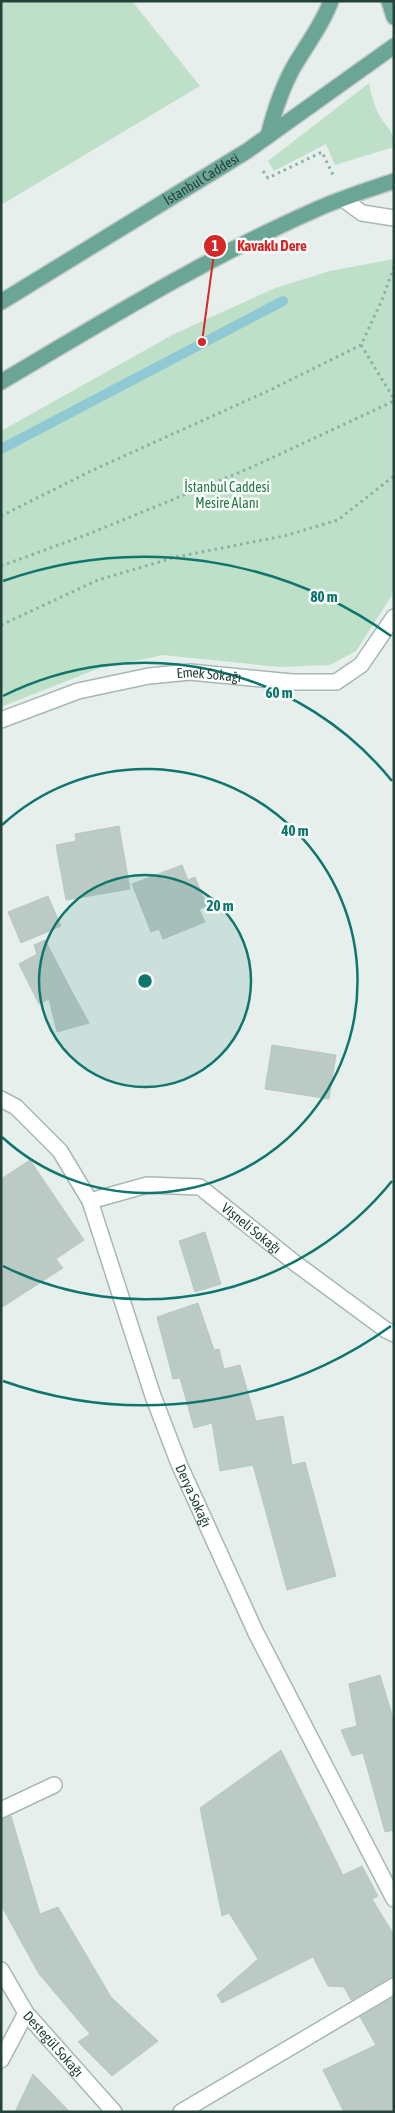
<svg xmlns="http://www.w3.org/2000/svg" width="395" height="2113" viewBox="0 0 395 2113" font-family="'Asap Condensed',sans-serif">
<rect width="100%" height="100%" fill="#e6efeb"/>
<!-- green -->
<path fill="#bfe0c8" d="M1,1H132L200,86L1,205Z
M369,83C371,93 373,102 377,111C384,127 394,127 394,147L335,165L326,144L274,171L268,161Z
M394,259V592L356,651L330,665L279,667L163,655L97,669L1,707V431L174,334L275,288L330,271Z"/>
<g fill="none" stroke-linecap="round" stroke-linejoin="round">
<!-- stream -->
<path stroke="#8ec9d4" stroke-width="10" d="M1,449L283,301"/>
</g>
<!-- building -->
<path fill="#bbcac4" stroke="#b8c9c2" d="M119,826L130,889L66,900L56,845L76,841L75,834Z
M182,865L188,880L195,877L207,906L199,909L205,922L163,939L159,929L151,932L132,884Z
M48,896L61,926L21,943L8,912Z
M45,940L70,988L89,1023L57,1032L49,999L39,1004L19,964L37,954L34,945Z
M272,1045L336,1055L329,1099L265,1089Z
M30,1160L84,1240L56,1259L63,1268L1,1308V1179Z
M205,1232L221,1284L195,1292L179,1241Z
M198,1303L214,1350L219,1349L224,1369L240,1365L256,1421L283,1416L292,1465L305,1462L336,1576L287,1590L253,1465L220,1471L212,1423L194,1428L180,1378L173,1379L157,1317Z
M380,1675L394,1721V1830L385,1832L363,1753L352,1756L341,1730L357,1726L349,1684Z
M281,1750L343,1875L362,1866L378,1896L372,1899L394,1935V1977L351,2000L344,1987L328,1986L313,1957L222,2003L217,1995L258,1959L229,1913L222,1916L200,1808Z
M11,1816L40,1914L58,1907L111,1997L158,2041L112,2076L78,2042L90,2034L39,1974L1,1905V1819Z
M394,1997V2112H344L323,2070L376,2045L360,2017Z
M33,2074L70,2112H15Z"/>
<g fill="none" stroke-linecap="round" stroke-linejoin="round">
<defs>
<g id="minor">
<path d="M343,199L362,213L394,218"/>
<path id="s1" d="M1,720L78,691L149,676L190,672L292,682H336L361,665L394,617"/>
<path id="s2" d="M1,1099L16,1107L60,1151L90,1201L153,1396L179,1464L256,1633L394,1899"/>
<path id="s3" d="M90,1201L147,1185L200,1187L295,1263L386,1330L394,1334"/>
<path d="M1,1810L54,1785"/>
<path id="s4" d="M1,1970L26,2013L114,2112"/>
<path d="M1,2060L26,2013"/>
<path d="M181,2112L394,1986"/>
</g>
<g id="major">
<path d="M389,1L394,17"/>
<path d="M268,136C274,112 281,90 293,68C306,45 322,26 331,1"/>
<path id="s5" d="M1,302L247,151L394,46"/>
<path d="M1,382C104,321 206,258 315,210C341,198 368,190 394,181"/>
</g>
</defs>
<!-- minor casing -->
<use href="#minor" stroke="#a8b8b2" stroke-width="18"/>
<!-- major casing -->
<use href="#major" stroke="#c2cac8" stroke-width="18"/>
<!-- path -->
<path stroke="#86b3a5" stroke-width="3" stroke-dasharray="2.5 4" stroke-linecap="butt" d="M263,171L268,178L322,152L333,175
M361,345L394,399
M1,516L93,470L270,390L361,345L382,300L394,267
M1,566L86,535L250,468L394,401
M1,625L98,580L176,557L284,536L338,520L394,476"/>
<!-- minor -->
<use href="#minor" stroke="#fff" stroke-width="15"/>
<!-- major -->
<use href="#major" stroke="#6aa596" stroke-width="15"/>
</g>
<!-- distance rings -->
<circle cx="145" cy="981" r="106" fill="#0f766e" fill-opacity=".12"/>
<g fill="none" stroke="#0f766e" stroke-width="2.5">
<circle cx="145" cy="981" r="106"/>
<path d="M2 825A212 212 0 1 1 2 1137"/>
<path d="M392 1181A318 318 0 0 1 3 1266M3 696A318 318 0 0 1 392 781"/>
<path d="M391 1326A424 424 0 0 1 3 1381M3 581A424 424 0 0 1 391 636"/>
</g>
<g text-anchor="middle" stroke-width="5" stroke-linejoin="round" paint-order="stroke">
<!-- street labels -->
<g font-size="14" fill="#24423a" stroke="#f7fbf9">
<text dy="5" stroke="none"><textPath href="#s5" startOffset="235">İstanbul Caddesi</textPath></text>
<text dy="5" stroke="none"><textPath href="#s1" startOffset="215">Emek Sokağı</textPath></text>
<text dy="5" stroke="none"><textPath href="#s3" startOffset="178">Vişneli Sokağı</textPath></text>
<text dy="5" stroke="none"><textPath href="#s2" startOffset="450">Derya Sokağı</textPath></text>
<text dy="5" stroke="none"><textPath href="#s4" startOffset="91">Destegül Sokağı</textPath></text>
</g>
<!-- park labels -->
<g font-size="14" fill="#2d7a4b" stroke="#f7fbf9">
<text x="227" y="492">İstanbul Caddesi<tspan x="227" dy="16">Mesire Alanı</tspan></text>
</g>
</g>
<circle cx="145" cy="981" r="8" fill="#0f766e" stroke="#f7fbf9" stroke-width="2.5"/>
<g font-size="15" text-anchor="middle" font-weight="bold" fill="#0f766e" stroke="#f7fbf9" stroke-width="5" stroke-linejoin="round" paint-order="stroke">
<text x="324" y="602">80 m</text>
<text x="279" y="698">60 m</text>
<text x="295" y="836">40 m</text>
<text x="220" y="911">20 m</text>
</g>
<!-- callouts -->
<path fill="none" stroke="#d62828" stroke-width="2" d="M202 342L215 246"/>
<g fill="#d62828" stroke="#f7fbf9" stroke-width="2">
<circle cx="202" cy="342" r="5"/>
<circle cx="215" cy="246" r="12"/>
</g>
<g font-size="15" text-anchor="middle" font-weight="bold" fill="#fff">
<text x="215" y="251">1</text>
</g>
<g font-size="15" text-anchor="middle" font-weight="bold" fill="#d62828" stroke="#f7fbf9" stroke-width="5" stroke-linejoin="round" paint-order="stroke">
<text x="272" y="251">Kavaklı Dere</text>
</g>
<!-- border -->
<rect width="395" height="2113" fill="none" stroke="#24423a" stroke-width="5"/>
</svg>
